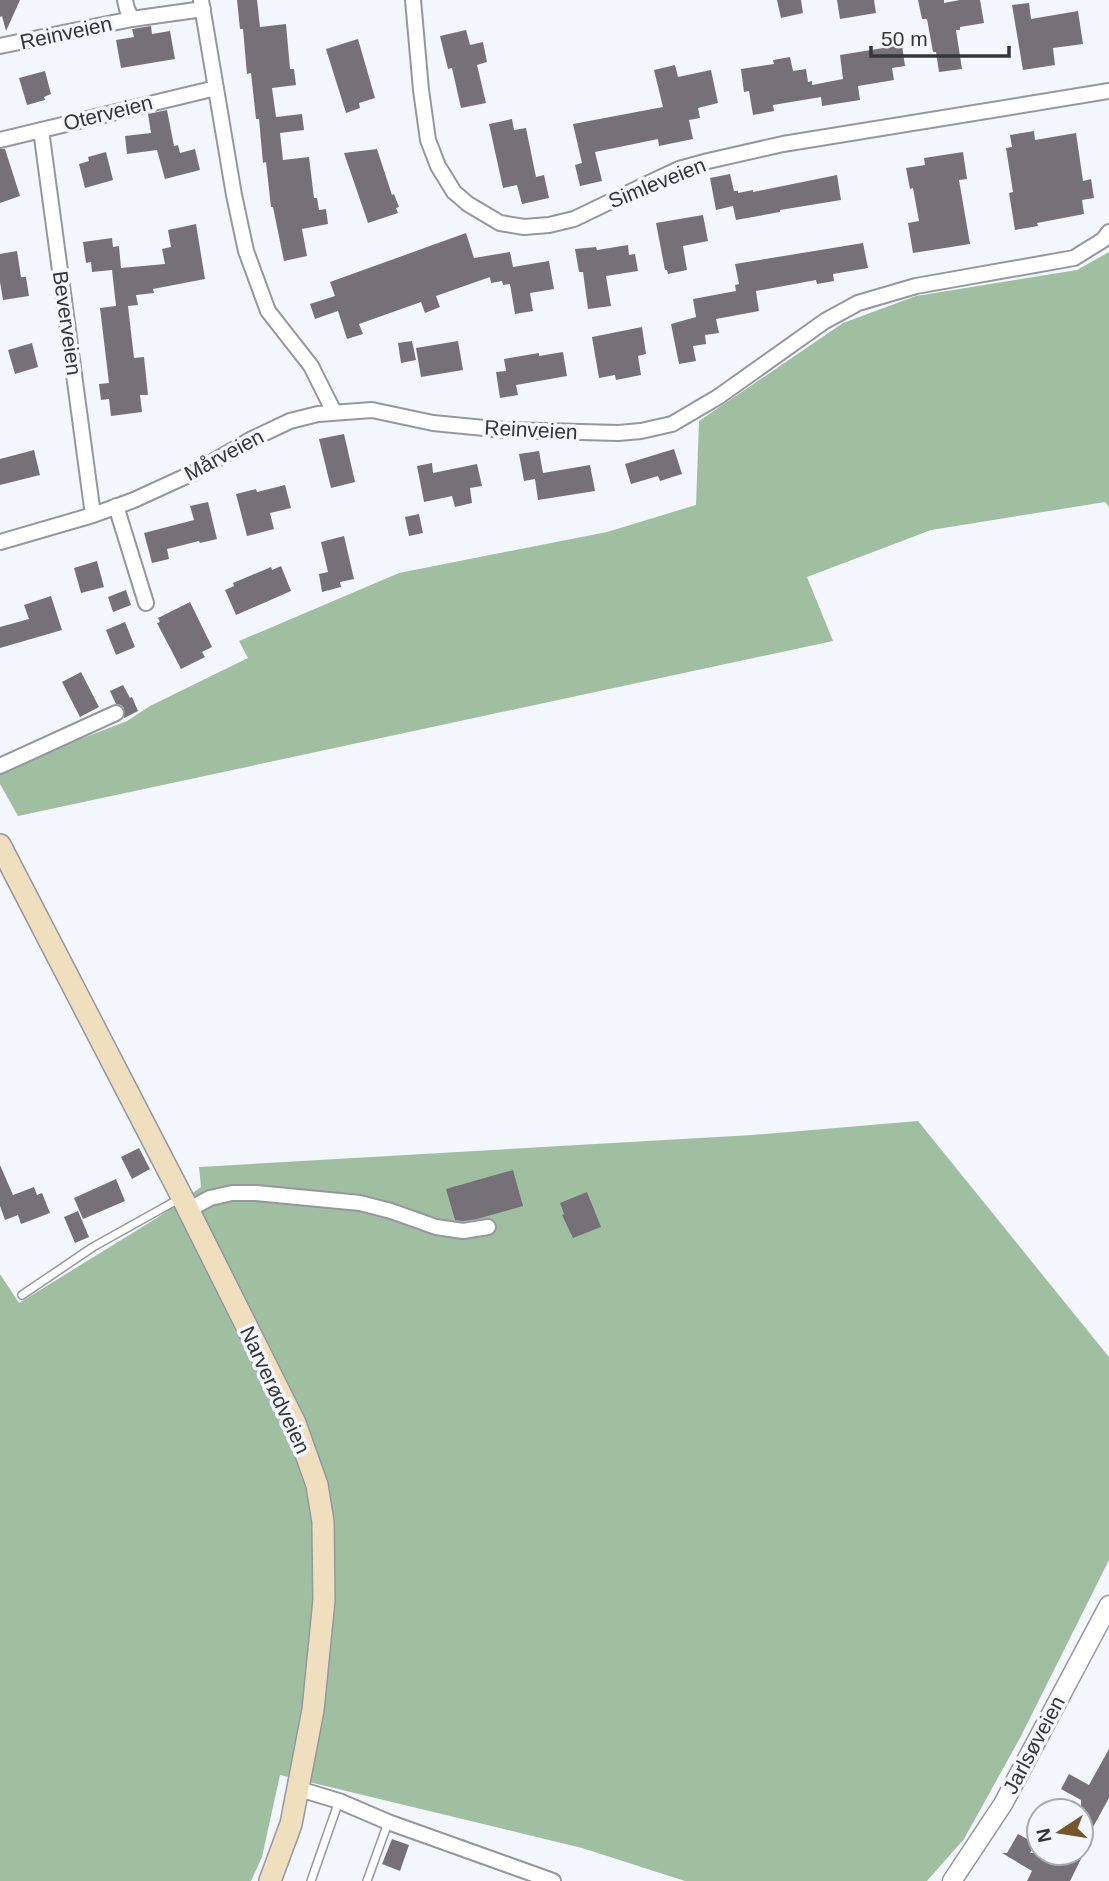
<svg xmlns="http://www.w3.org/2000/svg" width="1109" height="1881" viewBox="0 0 1109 1881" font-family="Arial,sans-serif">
<rect width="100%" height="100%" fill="#f4f6fe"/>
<!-- forest -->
<path fill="#a0bfa0" d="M1109,252V507L1105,502L931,530L807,577L833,641L18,816L0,784V770L127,721L150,706L248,658L239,641L399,573L607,532L696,505L699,421L843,323L916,296L1077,270Z
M918,1121L1109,1357V1560L1020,1738L964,1839L927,1881H685L582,1848L280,1775L262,1857L251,1881H0V1274L19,1303L160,1216L201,1187L199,1167L752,1135Z"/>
<!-- building -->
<path fill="#767078" d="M0,0H20L6,31L2,16L0,17Z
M237,0H257L260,27L286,24L290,69H294L296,85L272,88L276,117L302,114L304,130L280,133L283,160L309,157L314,198H317L319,210L326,209L328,224L302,229L307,256L284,261L273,207H271L266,162L263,163L259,119H256L251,73L247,74L243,29H240Z
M777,0H801L803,13L781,18Z
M837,0H874L876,13L840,19Z
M918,0H944V3L960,0H980L984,23L960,27V30H956L962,69L939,72L936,52H933L927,19H922Z
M1029,3L1031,19L1078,11L1083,44L1053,48L1055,65L1023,70L1012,5Z
M151,26L152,34L170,31L175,59L121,68L116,40L134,37L132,29Z
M466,30L470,45L483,42L487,62L477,65L486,103L461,108L452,68L448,69L440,36Z
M358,39L375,98L359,103L360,108L346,113L326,49Z
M902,45L905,66L892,68L894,80L858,86L860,100L822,106L821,97L773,105L774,111L753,115L749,91L744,92L741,69L774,64L773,60L790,57L793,71L806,69L808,82L812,81V85L843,79L840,55Z
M675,65L678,77L711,70L718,103L698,108L700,118L689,120L693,139L659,146L658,139L595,152L602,181L580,186L575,165L582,163L573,124L663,107L654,70Z
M45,71L51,94L44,97L45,100L27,105L19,78Z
M167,110L174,146L178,145L180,153L195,149L200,170L165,179L157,150L127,154L125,136L151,133L148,114Z
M512,119L514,130L526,128L536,177L544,175L549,198L522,204L517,185L503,188L489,124Z
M1034,131L1035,140L1076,133L1083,181L1091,179L1094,198L1082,200L1084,214L1037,223L1038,226L1015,230L1009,193L1013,192L1006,148L1012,147L1010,135Z
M0,149H5L20,196L0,203Z
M377,149L392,195L394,194L399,207L396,208L398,213L368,223L344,153Z
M106,152L113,180L85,188L79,164L89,161L88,157Z
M963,152L967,179L959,180L970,244L913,253L908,223L919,221L913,188L910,189L906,168L925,165L924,158Z
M730,174L734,191H738V193L753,190V192L837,175L841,200L780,210V212L736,220L733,206L716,210L710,178Z
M703,215L708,241L683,246L687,270L668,274L667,270H665L656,223Z
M196,224L205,279L153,289L154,293L136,295L138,305L128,306L134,358L144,357L148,395H140L142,412L111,416L109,399L101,400L99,384L109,383L100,308L116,306L112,270L92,272L91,262L86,263L83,242L112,238L113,247L119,246L121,268L165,264L162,249L171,247L168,230Z
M466,233L474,258L510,252L513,267L549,261L554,289L530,293L533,311L515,314L510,284L503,285L502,281L491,283L490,277L436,296L440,307L425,313L421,302L359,324L363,334L347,339L338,311L315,319L310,304L335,296L330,282Z
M863,243L868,268L833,274L834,281L817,284L816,280L756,291L759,311L716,319L719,333L705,335L706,344L693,346L696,361L679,364L671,324L696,317L693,299L736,291L735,285L739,284L735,264Z
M628,245L629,255L635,254L638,271L606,276L611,306L588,309L583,272H579L575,249L596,247L597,250Z
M17,251L21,277H26L29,296L3,300L0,282V254Z
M642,327L646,354L638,356L641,375L616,380L615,375L599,378L592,337Z
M412,341L416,360L401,363L398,343Z
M458,341L463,370L421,377L416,348Z
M32,343L38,367L15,374L8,350Z
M563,352L567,376L516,385L518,395L500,398L496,372L506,371L504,359L539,353V356Z
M344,434L355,482L331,488L319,439Z
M674,449L682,474L660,481L658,476L631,484L625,464Z
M34,450L40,475L0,485V459Z
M539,451L543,473L590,465L595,491L538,500L535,479L524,481L519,454Z
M432,463L433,473L477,464L482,486L470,488L472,503L455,507L452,496L424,502L417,466Z
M285,485L291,508L270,513L274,529L247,536L236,494L256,489L257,492Z
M208,502L217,539L200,543L199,541L167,549L169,559L152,563L144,533L194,520L190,506Z
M419,514L423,533L409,536L405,517Z
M344,536L354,579L340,582L341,587L322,592L319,574L328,572L321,542Z
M97,561L104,587L81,593L74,568Z
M281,566L291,591L236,615L225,590L234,586L233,583L271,567L272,570Z
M126,590L131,605L113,612L108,597Z
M51,596L62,630L0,648V627L29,619L24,605Z
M190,602L212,647L202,652L205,657L181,669L157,623L160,622L158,618Z
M125,622L135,647L116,655L106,630Z
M81,672L99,707L80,717L62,682Z
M123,685L130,698L132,697L138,711L124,718V708L121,705L116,704L110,691Z
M139,1148L150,1169L132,1179L121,1157Z
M0,1165L13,1195L34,1187L37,1195L42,1193L50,1213L21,1224L18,1215L5,1220L0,1206Z
M513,1170L523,1206L477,1219L463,1221L455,1220L446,1189Z
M116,1179L125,1201L83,1219L74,1198Z
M587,1192L601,1227L573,1238L562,1215L564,1214L560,1203Z
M78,1211L89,1237L75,1243L64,1217Z
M1109,1749V1798L1081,1849V1800L1061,1789L1069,1774L1089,1785Z
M1018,1834L1036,1844L1030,1853H1084L1070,1881H1027L1032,1871L1002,1853H1007Z
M392,1839L409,1845L400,1871L382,1864Z"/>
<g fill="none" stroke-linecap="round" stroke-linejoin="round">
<defs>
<path id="service" d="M22,1295L93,1247L179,1199
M311,1881L339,1801
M367,1881L388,1823"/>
<path id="minor" d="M125,0L127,9L132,19
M201,0L234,195L246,251L268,311L311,366L334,412
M413,0L421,90L428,140L438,166L454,192L468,204L500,223L524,227L549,225L574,219L651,182L679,169L708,161L783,144L1109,91
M0,46L132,19L203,9
M41,130L93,515
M0,140L216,88
M116,506L146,603
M0,542L93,515L134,500L195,472L250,440L290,421L318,414L372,410L433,423L505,430L618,433L641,431L672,424L718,397L825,321L858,303L916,286L1074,258L1103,240L1109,232
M0,766L116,713
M188,1210L210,1198L232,1193H256L360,1203L391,1211L436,1227L463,1231L488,1227
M299,1789L339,1801L388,1822L553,1881"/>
<path id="tertiary" d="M952,1881L1003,1804L1109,1605"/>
<path id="secondary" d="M0,845L182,1197L295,1423L317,1485L323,1522L324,1600L313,1710L291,1824L270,1881"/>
</defs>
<!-- service casing -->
<use href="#service" stroke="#9597a0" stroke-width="10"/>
<!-- minor casing -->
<use href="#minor" stroke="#9597a0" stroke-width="18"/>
<!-- tertiary casing -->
<use href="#tertiary" stroke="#9597a0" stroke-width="21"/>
<!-- secondary casing -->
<use href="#secondary" stroke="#9597a0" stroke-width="24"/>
<!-- service -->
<use href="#service" stroke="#fff" stroke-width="7"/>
<!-- minor -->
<use href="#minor" stroke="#fff" stroke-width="14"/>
<!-- tertiary -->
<use href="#tertiary" stroke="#fff" stroke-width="18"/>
<!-- secondary -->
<use href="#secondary" stroke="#f0dfbf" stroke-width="21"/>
</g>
<g text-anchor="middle" stroke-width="7" stroke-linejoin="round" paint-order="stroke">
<!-- street labels -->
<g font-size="21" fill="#343538" stroke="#f4f6fe">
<text transform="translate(66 33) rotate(-12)" y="7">Reinveien</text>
<text transform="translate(108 113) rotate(-14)" y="7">Oterveien</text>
<text transform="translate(657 183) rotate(-22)" y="7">Simleveien</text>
<text transform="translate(67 323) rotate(82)" y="7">Beverveien</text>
<text transform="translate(531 430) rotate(3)" y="7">Reinveien</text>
<text transform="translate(224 455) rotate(-28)" y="7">Mårveien</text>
<text transform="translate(275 1390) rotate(65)" y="7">Narverødveien</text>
<text transform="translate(1034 1745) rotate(-62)" y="7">Jarlsøveien</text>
</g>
</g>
<!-- north arrow -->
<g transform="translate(1060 1832) rotate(258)"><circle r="33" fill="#f4f6fe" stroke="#a7a9af" stroke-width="2"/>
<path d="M0-5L12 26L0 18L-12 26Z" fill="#76562c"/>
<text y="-10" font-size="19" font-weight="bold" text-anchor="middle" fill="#343538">N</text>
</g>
<!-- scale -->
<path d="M871 46v10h138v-10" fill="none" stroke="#343538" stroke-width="3.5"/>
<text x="881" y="46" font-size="21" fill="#343538" stroke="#f4f6fe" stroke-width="5" paint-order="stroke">50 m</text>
</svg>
